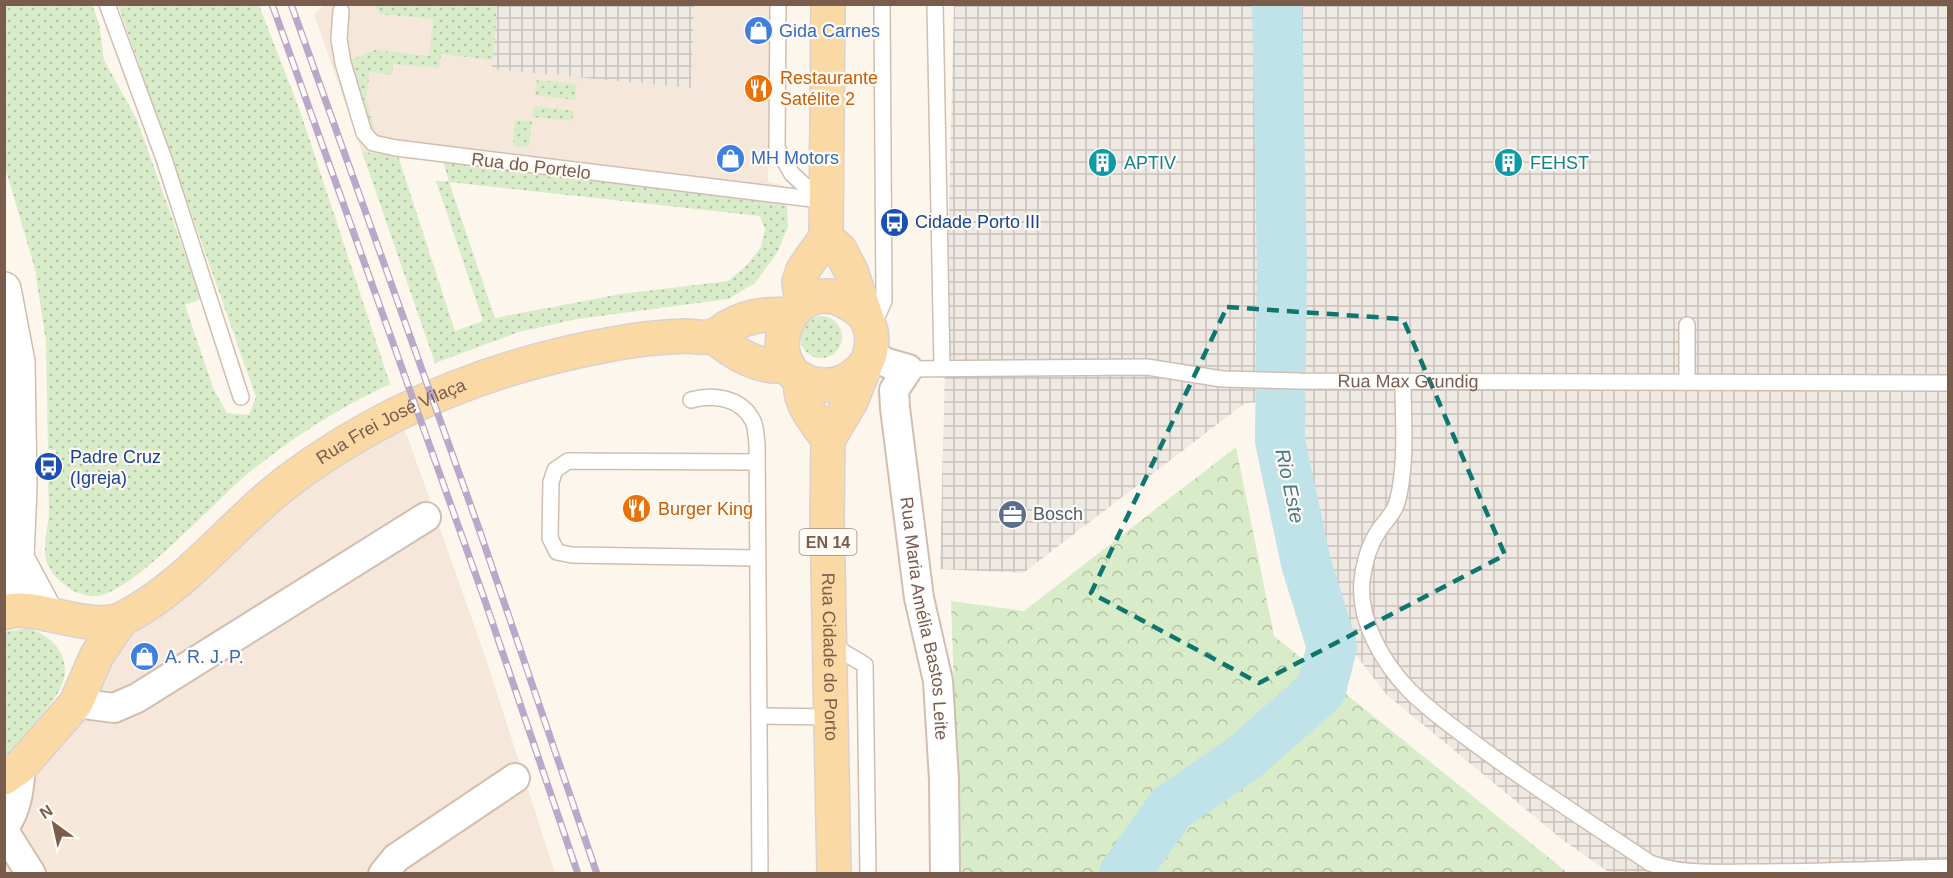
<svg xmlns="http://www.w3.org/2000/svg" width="1953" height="878" viewBox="0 0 1953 878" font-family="Helvetica,sans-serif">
<defs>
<pattern id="industrial-grid" width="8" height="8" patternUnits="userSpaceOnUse" patternTransform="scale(1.5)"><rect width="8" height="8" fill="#efe9e4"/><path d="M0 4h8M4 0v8" fill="none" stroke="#c7c0bb"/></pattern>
<pattern id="grass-dots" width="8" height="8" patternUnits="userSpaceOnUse" patternTransform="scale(1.5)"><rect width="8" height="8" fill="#d8ecc9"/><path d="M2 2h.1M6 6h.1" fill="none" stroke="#b4c2a5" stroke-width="1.8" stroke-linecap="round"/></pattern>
<pattern id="forest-crowns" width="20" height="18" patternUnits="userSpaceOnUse" patternTransform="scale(1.5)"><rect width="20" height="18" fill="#d8ecc9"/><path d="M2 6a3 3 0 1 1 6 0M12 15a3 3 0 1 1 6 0" fill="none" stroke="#b4c2a5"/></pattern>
</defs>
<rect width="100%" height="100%" fill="#fdf6ec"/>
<!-- residential -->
<path fill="#f5e8da" d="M325,4L497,5L493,69L691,87L694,5H772L768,182L783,185L787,206L760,201L362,152L314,14Z
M394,413L408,438L484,653L555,873H5L4,776L97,655Z"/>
<!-- industrial -->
<path fill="url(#industrial-grid)" d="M497,5H694L691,88L492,69Z
M954,5H1948V873H1610L1564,841L1386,694L1353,651L1321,536L1295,400L1245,403L1023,573L940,569Z"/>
<!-- grass -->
<path fill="url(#grass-dots)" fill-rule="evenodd" d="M4,5H92L99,23L104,60L137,120L201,299L185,305L214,390L227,413L249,415L256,397L118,5H259L300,111L390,384C340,407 295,436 251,471C218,497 133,593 97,596C78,598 54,581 47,563C42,548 48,528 49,513C49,501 48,488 48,476L56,474V450L48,449L46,342L35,269L5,167Z
M375,5H497L493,60L441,54L439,68L393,64L392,75L370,72L366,99L375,130L368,124L351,60L375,50L429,56L433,19L380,14Z
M537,80L577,84L575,100L535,95Z
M534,106L574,111L572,121L532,117Z
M515,120L532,121L529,147L513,146Z
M362,152L398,156L455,331L483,321L436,181H449L443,162L760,201L787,206L788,227L777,253L755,283L728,299L577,319L519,332L435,363ZM449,182L760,216L765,229L761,247L747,265L728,281L621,294L495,318Z
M800 337a21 21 0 1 1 42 0a21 21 0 1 1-42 0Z
M27,628C50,634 72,655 63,682C58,697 44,711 34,724C25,735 16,750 5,759V632Z"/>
<!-- forest -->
<path fill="url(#forest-crowns)" d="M1236,447L1274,636L1568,873H960L951,601L1024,611Z"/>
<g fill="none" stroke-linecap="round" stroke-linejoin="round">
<!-- river -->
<path stroke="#bfe3e8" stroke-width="50" d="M1124,874L1171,808L1245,757L1321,690L1332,647L1306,563L1280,441L1282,265L1277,4"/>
<defs>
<g id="service">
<path d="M107,4L164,159L241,397"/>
<path d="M778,4L777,148L792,174L804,185L825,199"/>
<path d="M935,4L942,367"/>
<path d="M341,11L339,39L343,63L364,133L373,143L396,148L828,201"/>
<path d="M1687,325V382"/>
<path d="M873,326L884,301L882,4"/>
<path id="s1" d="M908,369L1147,367L1222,379L1299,381L1948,383"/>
<path d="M1403,381C1403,419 1407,462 1398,499C1395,512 1387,519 1379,530C1369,545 1364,563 1362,581C1358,621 1383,663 1410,691C1430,711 1454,728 1477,745C1533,787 1592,824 1650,863C1682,875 1716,872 1750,872C1816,872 1882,869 1948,867"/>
<path d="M691,400C713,394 741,397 753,421C756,427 756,437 757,444L760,874"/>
<path d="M757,558L572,555L557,552L550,538L551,482L555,470L568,461L757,462"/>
<path d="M830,644L865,665L868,874"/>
<path d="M759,716L833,717"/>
</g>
<g id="minor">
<path id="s2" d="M870,354L887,363L908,369L894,390L895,408L919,598L938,681L944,780L945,874"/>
<path d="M76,703L114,708L137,698L426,517"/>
<path d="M4,828C18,807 19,790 21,766"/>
<path d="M4,831L31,874"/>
<path d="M383,874L396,858L515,778"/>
</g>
<path id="tertiary" d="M4,289L18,362L20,487L17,558L4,586
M17,558L47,614"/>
<g id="primary">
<path id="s3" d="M826,237L840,250L851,271L871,331L872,342L870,354L851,401L828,440L827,517L834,874"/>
<path d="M802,303L799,282L803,270L826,237L828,4"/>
<path d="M863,314C792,250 746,377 820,385C839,387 852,379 864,366"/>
<path d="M713,336C735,354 760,370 788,365"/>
<path d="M802,379C795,401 817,422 828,440"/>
<path id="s4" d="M4,613C31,600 90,635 124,618C188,585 231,525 287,482C385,408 494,365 613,344C637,339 662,337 685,336C694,336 705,339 713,336C718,335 723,330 728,327C747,316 767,313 789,315"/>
<path d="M4,778L21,766L76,703L97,655L121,620"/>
</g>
</defs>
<!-- service casing -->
<use href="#service" stroke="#d1beb0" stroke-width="18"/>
<!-- minor casing -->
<use href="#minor" stroke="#d1beb0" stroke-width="32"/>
<!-- tertiary casing -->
<use href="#tertiary" stroke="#d1beb0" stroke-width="36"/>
<!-- primary casing -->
<use href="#primary" stroke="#dad1cd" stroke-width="36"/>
<!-- service -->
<use href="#service" stroke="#fff" stroke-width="15"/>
<!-- minor -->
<use href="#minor" stroke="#fff" stroke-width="28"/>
<!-- tertiary -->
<use href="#tertiary" stroke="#fff" stroke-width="33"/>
<!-- primary -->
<use href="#primary" stroke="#fbd9a5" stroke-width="33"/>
<defs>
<path id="rail" d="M272,4L484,598L578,874
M291,4L478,526L597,874"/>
</defs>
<!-- rail casing -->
<use href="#rail" stroke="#b9a8c9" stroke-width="7"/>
<!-- rail -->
<use href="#rail" stroke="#fffaf3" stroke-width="4.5" stroke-dasharray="14" stroke-linecap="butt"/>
</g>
<!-- marked area -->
<path fill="none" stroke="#0f766e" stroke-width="4.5" stroke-dasharray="12 8" stroke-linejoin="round" d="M1227,307L1403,319L1505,555L1259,683L1091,593Z"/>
<!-- icons -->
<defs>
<symbol id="shop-disc" viewBox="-11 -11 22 22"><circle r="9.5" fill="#3f7fe0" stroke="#fffaf3"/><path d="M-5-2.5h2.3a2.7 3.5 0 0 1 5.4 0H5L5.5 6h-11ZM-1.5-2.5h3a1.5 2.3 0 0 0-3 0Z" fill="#fff"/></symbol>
<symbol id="restaurant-disc" viewBox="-11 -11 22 22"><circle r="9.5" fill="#e8710a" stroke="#fffaf3"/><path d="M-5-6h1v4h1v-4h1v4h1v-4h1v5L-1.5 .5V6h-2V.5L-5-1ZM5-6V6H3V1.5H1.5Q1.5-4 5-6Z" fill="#fff"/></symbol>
<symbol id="building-disc" viewBox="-11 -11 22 22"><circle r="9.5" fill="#0f9aa8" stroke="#fffaf3"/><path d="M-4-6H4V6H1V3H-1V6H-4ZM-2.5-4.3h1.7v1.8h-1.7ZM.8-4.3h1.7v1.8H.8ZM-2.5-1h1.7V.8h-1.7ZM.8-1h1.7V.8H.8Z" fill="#fff"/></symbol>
<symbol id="bus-disc" viewBox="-11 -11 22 22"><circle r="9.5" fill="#1a4fb4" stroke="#fffaf3"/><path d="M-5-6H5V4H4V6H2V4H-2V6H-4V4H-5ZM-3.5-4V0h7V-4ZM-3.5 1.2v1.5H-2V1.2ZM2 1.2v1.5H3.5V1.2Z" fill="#fff"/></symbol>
<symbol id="office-disc" viewBox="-11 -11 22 22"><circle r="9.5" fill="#5c6f8a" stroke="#fffaf3"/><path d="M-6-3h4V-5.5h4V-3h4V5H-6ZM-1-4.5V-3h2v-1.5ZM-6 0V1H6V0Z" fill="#fff"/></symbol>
</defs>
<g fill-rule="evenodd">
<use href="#shop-disc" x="742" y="14" width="33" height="33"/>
<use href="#restaurant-disc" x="742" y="72" width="33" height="33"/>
<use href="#shop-disc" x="714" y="142" width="33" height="33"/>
<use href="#building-disc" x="1086" y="146" width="33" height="33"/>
<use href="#building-disc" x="1492" y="146" width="33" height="33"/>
<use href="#bus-disc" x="878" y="206" width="33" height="33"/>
<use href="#bus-disc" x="32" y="450" width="33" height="33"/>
<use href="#restaurant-disc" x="620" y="492" width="33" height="33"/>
<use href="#office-disc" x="996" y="498" width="33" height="33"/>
<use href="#shop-disc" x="128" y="640" width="33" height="33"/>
</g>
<g text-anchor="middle" stroke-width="4.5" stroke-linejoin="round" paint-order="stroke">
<!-- shield labels -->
<rect fill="#fffaf3" stroke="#a28b7f" stroke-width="1.5" x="799.5" y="529" width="57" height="26" rx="4.5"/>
<g font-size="16" font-weight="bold" fill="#7a5c4d">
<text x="828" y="548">EN 14</text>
</g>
<!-- shop labels -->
<g font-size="18" fill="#366cbe" stroke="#fffaf3" text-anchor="start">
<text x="779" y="37">Gida Carnes</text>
<text x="751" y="164">MH Motors</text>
<text x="165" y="663">A. R. J. P.</text>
</g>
<!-- food labels -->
<g font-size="18" fill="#c56008" stroke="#fffaf3" text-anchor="start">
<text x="780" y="84">Restaurante<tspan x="780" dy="21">Satélite 2</tspan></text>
<text x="658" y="515">Burger King</text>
</g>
<!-- culture labels -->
<g font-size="18" fill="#0d838f" stroke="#fffaf3" text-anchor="start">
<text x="1124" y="169">APTIV</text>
<text x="1530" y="169">FEHST</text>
</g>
<!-- street labels -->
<g font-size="18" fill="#7a5c4d" stroke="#fffaf3">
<text transform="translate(531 166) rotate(7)" y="6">Rua do Portelo</text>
<text dy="6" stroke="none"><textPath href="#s1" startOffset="501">Rua Max Grundig</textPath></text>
<text dy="6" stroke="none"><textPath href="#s4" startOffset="456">Rua Frei José Vilaça</textPath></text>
<text dy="6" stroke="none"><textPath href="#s2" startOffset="297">Rua Maria Amélia Bastos Leite</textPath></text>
<text dy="6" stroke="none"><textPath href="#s3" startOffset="442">Rua Cidade do Porto</textPath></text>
</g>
<!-- transit labels -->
<g font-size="18" fill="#164399" stroke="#fffaf3" text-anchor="start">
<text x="915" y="228">Cidade Porto III</text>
<text x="70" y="463">Padre Cruz<tspan x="70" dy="21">(Igreja)</tspan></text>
</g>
<!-- service labels -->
<g font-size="18" fill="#4e5e75" stroke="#fffaf3" text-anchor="start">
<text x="1033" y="520">Bosch</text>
</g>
<!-- water labels -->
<g font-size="20" font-style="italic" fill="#437c86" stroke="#fffaf3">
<text transform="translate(1290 486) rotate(78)" y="7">Rio Este</text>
</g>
</g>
<!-- border -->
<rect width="1953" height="878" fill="none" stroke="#7a5c4d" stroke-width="12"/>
<!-- north arrow -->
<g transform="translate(54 824) rotate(327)" stroke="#fffaf3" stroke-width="4.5" paint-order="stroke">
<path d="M0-4.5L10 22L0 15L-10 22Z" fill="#7a5c4d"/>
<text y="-9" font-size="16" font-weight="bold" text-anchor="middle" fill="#7a5c4d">N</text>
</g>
</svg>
